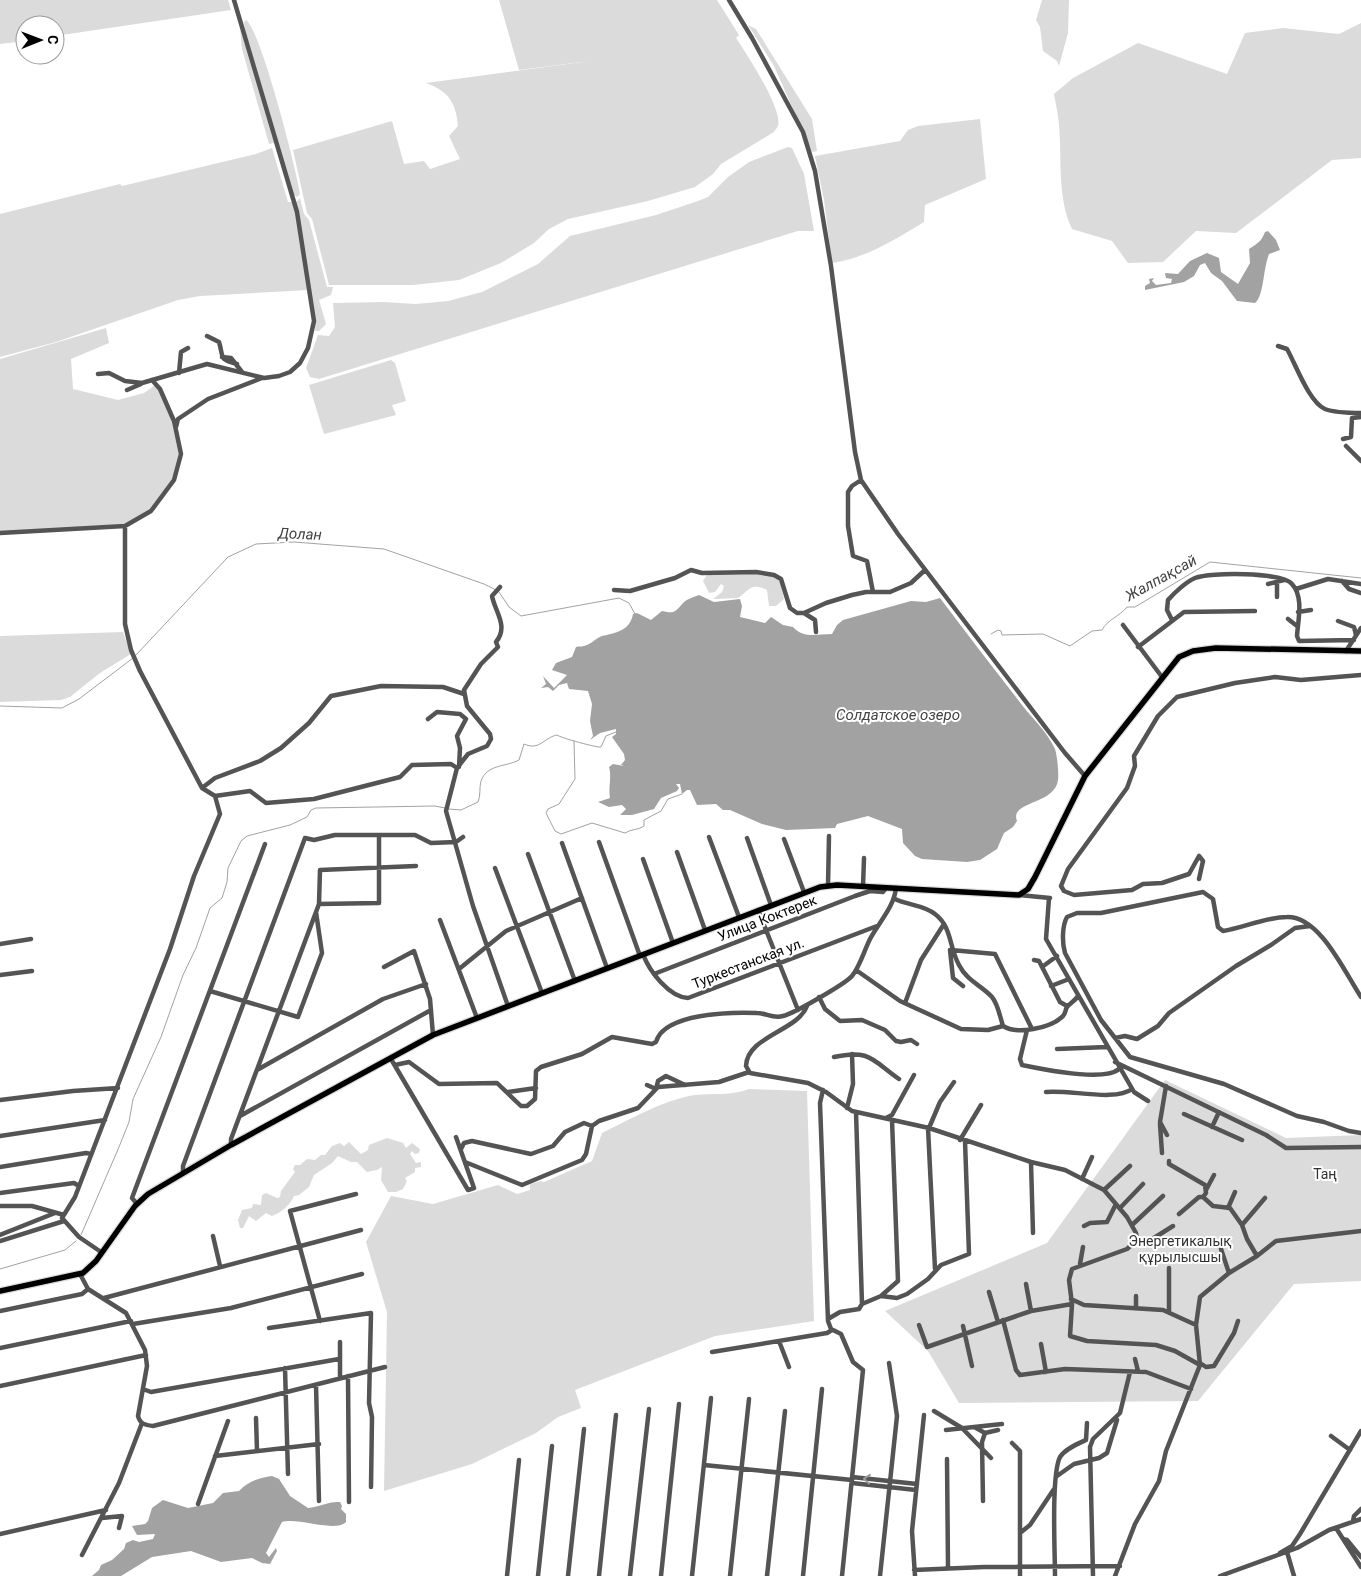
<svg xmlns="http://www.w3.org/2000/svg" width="1361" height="1576" viewBox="0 0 1361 1576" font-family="Roboto,sans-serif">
<rect width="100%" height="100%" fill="#fff"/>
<!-- green -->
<path fill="#dbdbdb" d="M0,0H228L231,10L55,36V25H25V41L0,44Z
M499,0H717L739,35L736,38C746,53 783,109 778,126C777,128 775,130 774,132L721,164L713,174L695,187L648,201L568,219L549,229L534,243L501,263L459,280L413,285H329L312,219L307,213L293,150L392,121L404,164L424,161L430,169L460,159L449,136L458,126C456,102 448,91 426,83L597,60L519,70Z
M1042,0H1069L1068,33L1059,66L1057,61L1043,51L1040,27L1036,20Z
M246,20C260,28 297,171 300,194L297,197L293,194L245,30L244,22Z
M1361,23V158L1332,160L1236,233L1196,231L1163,262L1128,263L1112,241L1072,229C1057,197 1062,159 1059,125C1058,115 1056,104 1054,94L1073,78L1138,43L1227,74L1245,33L1283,28L1339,34Z
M748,25L756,29L812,119L817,151L812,152L774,66Z
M240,28L274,143L269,144L242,49Z
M980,119L986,179L925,205L924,222C896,239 866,258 832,263L824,200L815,156L900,141L908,130L918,126Z
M788,147L792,148L804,174L814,231H798L319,379L310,377L306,368L318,335L329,336L335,327L333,303L383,302L416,304L448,301L482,292L538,264L570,236L656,215L698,201L708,197L728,177L749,162Z
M272,148L288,202H293L296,214L308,290L200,296L178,300L56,342L0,357V214L120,184L122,186L256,154Z
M300,198L304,214L309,220L327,287H333L331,295L319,300L326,324L319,331H315V317L296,202Z
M106,328L109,343L71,359L73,389L118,400L144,393L155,385L159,391L171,419L179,455L174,477L148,512L125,524L0,532V359Z
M391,360L395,363L406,401L392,405L396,415L324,434L309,385Z
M709,572C731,572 761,567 780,581L784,599L776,606H769L767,590C750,582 749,591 738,598L715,599H713L722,592L724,586L721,584L715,592L709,593L703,581Z
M123,632L131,654L100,673L70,697L61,700L0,702V636Z
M1165,1080L1286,1138L1361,1135V1281L1294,1284L1198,1401L959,1403L928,1351L885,1311L1047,1243Z
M749,1089L807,1091L814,1321L715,1336L575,1390L581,1408L558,1417L536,1433L472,1464L384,1491L387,1312L366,1242L391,1196L433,1204L498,1185L517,1194L530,1190V1184L541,1181L544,1182L592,1161L602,1133C631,1119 663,1100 695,1095C714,1093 731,1096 749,1089Z
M387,1138L403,1143L406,1148L412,1143L420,1149L419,1153L415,1154L412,1151L410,1154L416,1163L421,1162V1167L415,1168V1172L405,1178L407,1181L403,1189L396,1192H388L381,1180L382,1167L377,1170L367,1172L357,1162H351L338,1156L332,1163L314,1175L309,1187L299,1195L294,1196C291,1204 281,1213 272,1216L266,1213L256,1221L249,1216L243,1228H240L238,1220L242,1210L252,1208L253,1204L261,1205L262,1195L266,1193L277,1198L280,1197L281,1191L295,1172L293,1169L295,1165H300L307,1159L315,1160L321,1155H325L332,1146L340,1143L344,1146L349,1142L361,1154L368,1150L369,1145Z"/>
<!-- water -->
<path fill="#a2a2a2" d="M1268,231L1276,240L1280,250L1269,254C1263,269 1264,296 1255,303L1237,301L1222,281L1211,273L1205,263L1200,265L1194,276L1184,282L1145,290V286L1150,283L1149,279L1154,278L1152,281L1156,285L1171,283L1172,279L1166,278L1165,273L1178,274L1190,261L1207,253L1219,258L1221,272L1238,284L1250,263L1249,249C1258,243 1261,242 1265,232Z
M699,595L714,602L740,599L742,606L740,617L765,623L771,617L783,625L793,627C804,639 817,634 832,634L837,625L843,620L911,601L926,602L940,598C967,634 994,669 1022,705C1032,718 1047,732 1054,747C1057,751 1059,774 1058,780C1055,805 1009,801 1017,821L1013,827L1004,833L997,849L980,860L967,862L922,859L915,856L903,843L902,829L868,816L837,824L835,828L786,830L762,824L730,810H723L716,804L697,805L690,790H687L682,794L680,784H676L679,788L677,791L661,798L654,809L632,815H620L626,809L622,805L609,807L598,802L610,798C608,787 612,777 609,767L613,764L624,766L621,765L625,760L624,754L612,737L616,734V729L600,733L590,740L593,736L590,721L592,704L588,691L569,689L567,683L559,685L553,691L548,687L541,688L546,684L543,676L554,688L567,675L552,670L556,663L572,657L576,647C579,646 581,647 584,646C590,645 596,638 602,636C615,633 630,631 633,614L637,613L651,620L662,611C675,614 675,612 683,603C687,599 694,597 699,595Z
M272,1476L279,1479L290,1496L308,1508C319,1507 329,1501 340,1502L342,1506L341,1509L346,1514V1522C336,1533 298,1517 282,1522L266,1553L269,1557L276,1548L277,1551L270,1564L262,1563L252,1558L221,1562L191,1551L152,1557L121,1576H92L99,1570L101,1565L112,1560L124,1549L126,1543L133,1540L139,1542L153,1539L155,1534L137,1535L132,1526L145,1524L148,1521L152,1508L163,1500L188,1508L213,1503L223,1493L239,1491C248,1481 259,1478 272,1476Z"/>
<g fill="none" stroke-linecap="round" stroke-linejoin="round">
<!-- stream -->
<path stroke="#a2a2a2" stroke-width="1" d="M499,592L509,607L521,616L619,598L629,603L635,614
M991,634L998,630L1001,631L1002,635L1043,634L1070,646L1092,631L1102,630C1108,619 1119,617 1127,607H1135L1210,562L1361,578
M136,655L228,557L256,544L294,542L384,549L484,584L496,590
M0,706L62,708L79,699L133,658
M574,741L575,779L559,804L548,809L546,813L555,831L561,834L592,823L625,833C631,829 639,830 644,826V820L661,811L668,799L682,794
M449,809L461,810L478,802C481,795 479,788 481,781C487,764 506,767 519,760L524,744C540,751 543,738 557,735C561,738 598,748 601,747L606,736L616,732
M81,1235L119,1147L129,1122L133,1099L161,1037L183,975L196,948L210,908L222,898L227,882L228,868L241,841L247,836L290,825L307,817L311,810L316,808L435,806L445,808
M0,1269L65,1250L76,1241"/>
<defs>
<path id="major" d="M0,1291L83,1273L96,1261L135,1206L148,1194L231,1145L433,1035L820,887L837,885L1019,895L1028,889L1035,877L1085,776L1179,657L1193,651L1216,648L1361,651"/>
</defs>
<!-- major casing -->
<use href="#major" stroke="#dbdbdb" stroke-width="8"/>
<!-- minor -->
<path stroke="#545454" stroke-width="4.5" d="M729,0L752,38L803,132L815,171L831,266L855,452L861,480L898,534L1065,753L1085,776
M207,336L219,342C224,358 218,359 237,364
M1278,346L1287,349C1296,365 1309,402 1325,409C1335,413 1351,413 1361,413
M222,357L231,358L242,372
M179,373L181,352L188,348
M98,374L109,373L125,381L142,383L207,364L264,378L279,376L290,372L300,363L308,348L314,321L297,212L234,0
M127,390L141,384
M176,427L178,419L208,399L262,378
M1343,439L1351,437L1352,418L1361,417
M1346,446L1361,461
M861,480L852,486L848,492V526L853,556L867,561L873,592
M125,526V624L131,650L140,671L202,788L215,796L250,791L266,803L314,799L400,777L412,765L451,764L457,768
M0,533L125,526L151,511L174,480L181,454L174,421L160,389L152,380
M1342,581L1349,589L1361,593
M1268,584L1284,580
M500,587L492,596C495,612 509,626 496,642L498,647L481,664L464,690L467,706L490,734L491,739L487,746L468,754L457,768L446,811L473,906L508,1006
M1296,589L1328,579L1361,584
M614,590L630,591L675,578L691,570L702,573L756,572L774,575L781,579L790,608L797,613H804L826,603L852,595L866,592H890L911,583L925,570
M1277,597V583
M1298,612L1311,610
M804,613L815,620L816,632
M1288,619L1297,626
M1172,620L1167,610L1168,600C1174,593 1186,582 1195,578C1210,572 1282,572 1292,584C1304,597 1298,620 1297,636L1299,641L1354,640
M1338,621L1354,627L1356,635
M1123,625L1162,677
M1138,647L1184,612L1255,611
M1346,651L1361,628
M428,719L437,712L460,714L466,719L457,736L460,748L459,767
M202,788L215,778L260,761L281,748L309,723L331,696L381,686L443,687L464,694
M709,837L739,917
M747,838L771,905
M784,839L804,892
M599,842L640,956
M562,843L607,968
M677,852L705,930
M528,854L575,981
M643,859L673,943
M495,868L542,993
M1199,879L1203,861L1199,856L1189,874L1162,883L1143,884L1132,890L1074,895L1064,891L1061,886L1068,869L1127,788L1135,766L1134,756L1158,716L1177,697L1235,683L1275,677L1301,680L1361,675
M828,886L829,836
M863,887L864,858
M1019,895L1050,898
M1049,898L1046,939L1134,1092L1148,1101
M895,899C907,905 924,905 935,914C952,927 949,947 959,965C967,981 981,985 992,997C998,1004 1000,1017 1003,1026C1017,1035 1050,1028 1062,1017C1066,1014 1065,1010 1067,1007C1070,1003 1075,1001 1078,996
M319,904L379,903V836
M758,910L798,1010
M440,920L477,1018
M0,944L31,939
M950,950L953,978L963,986
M951,950L995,954L1032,1029
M643,954C649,971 669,997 688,998L877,926
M1034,960L1039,961L1060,1002L1067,1006
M384,967L414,951L430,999L433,1035
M1042,967L1057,956
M459,969L506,931L582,898
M856,970L900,1001L961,1029L988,1030L1003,1026
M654,974L855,896L870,891L883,892L886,888
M0,975L32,971
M1051,986L1069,979
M210,991L298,1017L322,953L316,912
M819,997L825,1009L840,1021L862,1020L885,1030L896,1041L901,1042L911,1040L917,1044
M1361,997C1345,973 1320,916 1287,917C1266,917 1243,928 1223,931L1218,927L1213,899L1203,892L1101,913H1077L1067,917C1062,926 1062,943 1065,953L1101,1020L1130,1057L1224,1084L1297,1116L1324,1122L1349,1131L1361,1133
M905,1003L921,960L944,924
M807,1006C798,1031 747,1036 746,1066L750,1073L808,1083L826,1092L852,1111L929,1128L1031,1162L1065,1170L1104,1190L1127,1217L1136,1233L1137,1240L1127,1249L1072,1269L1069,1280L1072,1304L1070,1336L1087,1341L1156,1345L1175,1351L1200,1365
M1027,1030L1020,1059L1022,1065C1041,1069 1104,1082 1119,1069
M1115,1038L1125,1036L1137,1039L1158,1026L1169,1013L1236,966L1271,945L1295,928L1310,926
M1057,1049L1107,1047
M834,1057C870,1049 872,1060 899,1079
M391,1059L468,1190L474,1188L456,1137
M1115,1062L1266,1135L1286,1148L1361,1147
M395,1065L409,1062L439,1084L497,1083L521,1106H527L535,1099L536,1071L541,1067L582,1054L612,1037L652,1044L656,1042C664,1013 731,1012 757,1013C766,1013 773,1019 783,1016C793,1014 845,984 852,976C860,966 864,951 870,939C879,922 894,907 896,888
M257,1070L383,999L426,984
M647,1085L656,1089L658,1081L666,1076L685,1085
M1166,1086L1160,1122L1167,1135
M823,1090L820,1103L828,1321L831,1329L841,1334L853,1362L863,1370L842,1576
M508,1092L536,1088
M1046,1092C1068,1089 1115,1102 1132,1089
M0,1100L73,1091L118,1088
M847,1108L853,1084L852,1054
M1184,1114L1242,1140
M240,1116L431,1010
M886,1118L892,1115L914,1075
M1160,1124L1162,1153
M1212,1127L1219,1112
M928,1128L935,1269
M929,1128L940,1102L954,1082
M0,1136L105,1120
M960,1140L981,1105
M231,1145V1139L319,904L320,870L416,866
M461,1149L464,1143L472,1141L531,1154L553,1146L565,1132L584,1123L592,1126
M1169,1161V1164L1205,1185L1206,1193L1203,1197
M465,1162L522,1185L582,1160L586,1154L592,1126L599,1121L638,1108L658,1087L719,1082L749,1072
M1031,1162L1033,1233
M0,1167L86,1153L91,1154
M183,1173V1166L305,838L314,840L335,835H415L431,843L456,842L463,837
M1082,1179L1092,1157
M1104,1190L1130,1166
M1206,1190L1214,1175
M0,1193L74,1183L79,1186
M137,1204L132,1198L265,844
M0,1206H32L64,1215
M1120,1208L1143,1184
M1228,1208L1235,1192
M1179,1214L1199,1197H1203L1213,1206L1230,1208L1242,1225L1247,1239L1257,1256
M1132,1225L1163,1196
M1242,1225L1265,1198
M1084,1226L1090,1223L1107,1222L1116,1204
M0,1235L55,1213
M213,1236L220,1266
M0,1241L64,1221
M1135,1242L1146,1243L1173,1226
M1221,1249L1229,1273
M101,1252L79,1237L62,1218L75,1197L170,949L194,876L220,814L215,796
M1080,1264L1083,1247
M1169,1268V1312
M80,1274L88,1289L126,1313L145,1350L147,1366L138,1416C140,1424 145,1425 153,1426L385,1367
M1026,1284L1031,1311
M989,1292L998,1322
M881,1296L898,1281L892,1120
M1136,1296V1308
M104,1298L361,1230
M1071,1299L1084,1305L1163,1310L1196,1325
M862,1304L881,1296L897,1298L907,1294L928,1279L941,1265L969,1254L965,1141
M0,1311L82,1294L88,1289
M828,1319L840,1312L859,1309L862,1304L856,1112
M1003,1320L1016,1370L1020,1375L1065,1369L1146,1372L1191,1389
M320,1321L290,1211L356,1194
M133,1324L231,1308L362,1274
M919,1325L927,1347L1031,1311L1072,1304
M963,1326L972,1366
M269,1328L371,1313L369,1403L372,1417L371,1487
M779,1341L789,1367
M1041,1344L1046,1372
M0,1348L131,1321
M712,1352L827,1333L832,1330
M1135,1359L1138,1371
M1200,1363L1206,1367L1214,1366L1234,1333L1238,1321
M285,1368L288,1474
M348,1376L349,1502
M340,1378V1342
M316,1385L319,1501
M0,1386L146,1355
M143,1389L151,1392L339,1359
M934,1411L962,1428L991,1458
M256,1418L257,1451
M976,1428L985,1433L982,1442L983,1501
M946,1430L1002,1424
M985,1433L998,1430
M1331,1436L1350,1450
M1012,1443L1020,1451V1576
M215,1456L319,1444
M947,1459L948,1568
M704,1465L852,1480
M1057,1476L1074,1464L1099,1458L1107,1453L1117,1420
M852,1477L917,1484
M852,1483L916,1490
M198,1504L228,1421
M102,1518L122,1516L119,1528
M1353,1521L1354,1516L1361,1509
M1336,1528L1361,1567
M1020,1533L1030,1525L1054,1489
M0,1534L106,1510
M1343,1539L1347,1540L1361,1557
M1287,1552L1294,1576
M1280,1553L1292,1546L1300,1534L1361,1431
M82,1555L119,1483L142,1423
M914,1570L984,1567L1120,1566
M507,1576L519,1460
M538,1576L552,1446
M568,1576L584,1429
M599,1576L616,1415
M630,1576L649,1409
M661,1576L679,1404
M692,1576L711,1398
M730,1576L749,1399
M767,1576L785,1411
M803,1576L822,1389
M880,1576L897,1416L889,1363
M915,1576L912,1531L924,1415
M1055,1576C1055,1552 1051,1475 1060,1457C1065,1449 1077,1444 1086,1440L1087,1423
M1093,1576L1090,1447L1093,1439L1120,1413L1130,1372
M1115,1576L1135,1524L1159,1481L1166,1451L1200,1365L1196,1325L1200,1297L1229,1273L1257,1256L1276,1241L1361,1231
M1220,1576L1297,1548L1329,1530L1361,1519"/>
<!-- major -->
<use href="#major" stroke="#000" stroke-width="5.5"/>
</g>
<!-- one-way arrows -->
<defs><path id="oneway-chevron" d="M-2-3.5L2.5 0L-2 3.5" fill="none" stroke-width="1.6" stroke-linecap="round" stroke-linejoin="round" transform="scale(1.25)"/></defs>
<use stroke="#989898" href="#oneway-chevron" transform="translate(867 1479) rotate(-173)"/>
<g text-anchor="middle" stroke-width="4" stroke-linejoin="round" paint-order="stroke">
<!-- street labels -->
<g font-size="14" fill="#000" stroke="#fff">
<text transform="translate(767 918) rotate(-21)" y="5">Улица Коктерек</text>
<text transform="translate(748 963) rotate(-21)" y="5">Туркестанская ул.</text>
</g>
<!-- park labels -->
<g font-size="14" fill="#323232" stroke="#fff">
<text x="1325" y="1179">Таң</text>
<text x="1180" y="1246">Энергетикалық<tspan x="1180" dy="16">құрылысшы</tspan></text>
</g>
<!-- water labels -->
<g font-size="15" font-style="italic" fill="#434343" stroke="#fff">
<text transform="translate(300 534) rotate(2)" y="5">Долан</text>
<text transform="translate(1161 578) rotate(-29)" y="5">Жалпақсай</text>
<text x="898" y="720">Солдатское озеро</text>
</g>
</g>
<!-- north arrow -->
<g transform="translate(40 40) rotate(89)"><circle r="24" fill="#ffffff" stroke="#999999"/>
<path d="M0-4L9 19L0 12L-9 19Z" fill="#000000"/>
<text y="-8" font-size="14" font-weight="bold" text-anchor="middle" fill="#000000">С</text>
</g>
</svg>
